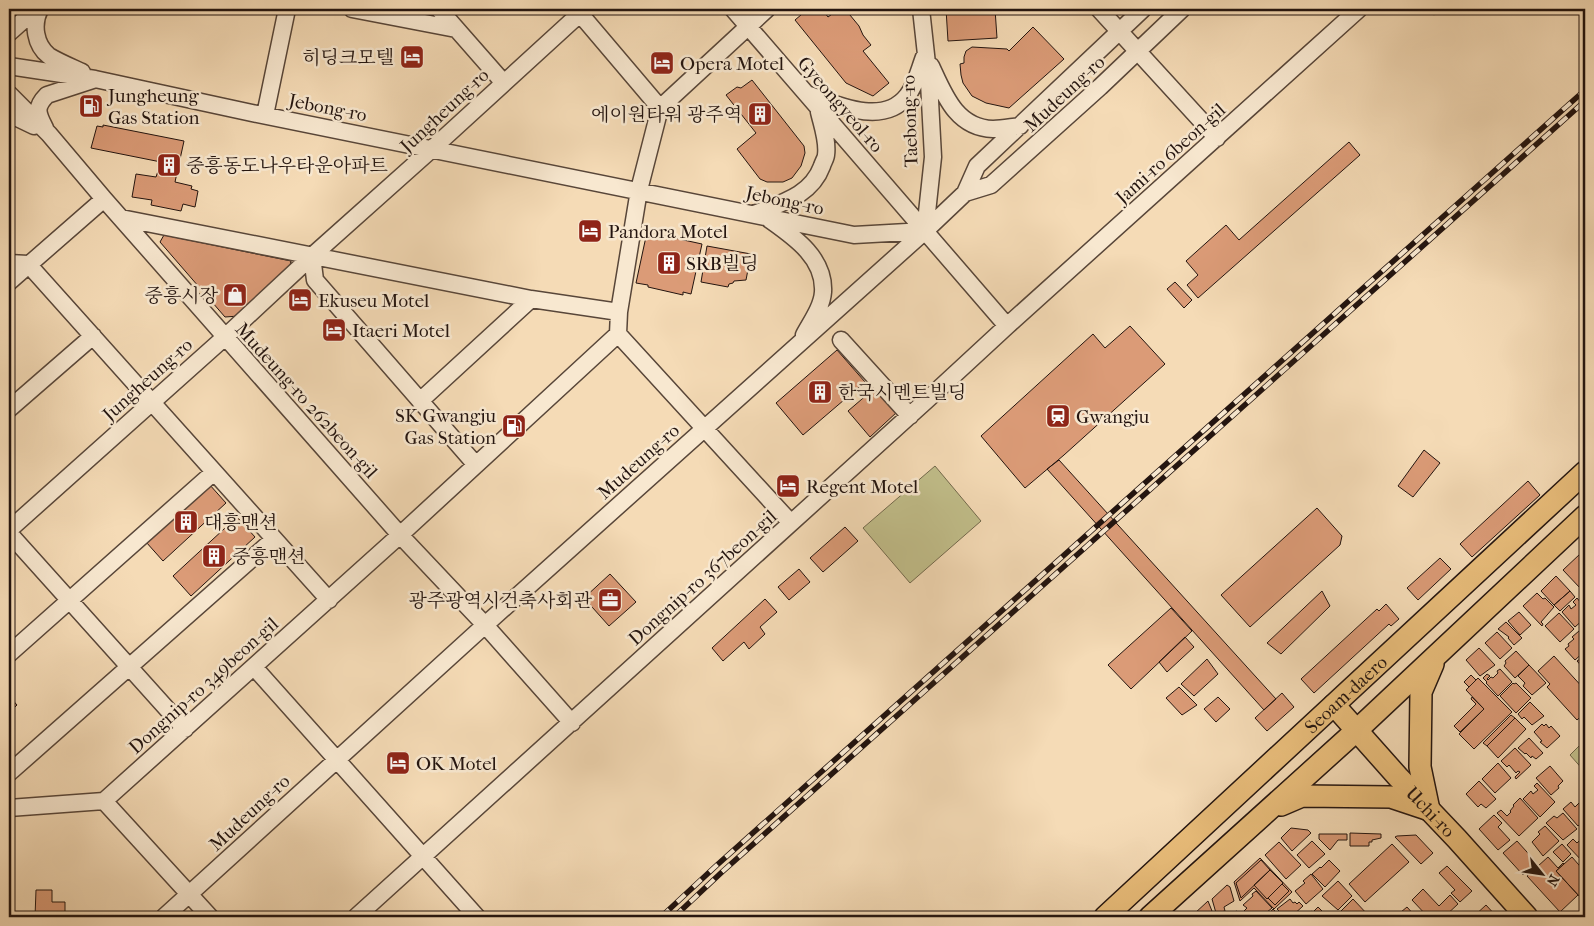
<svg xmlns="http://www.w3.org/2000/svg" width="1594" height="926" viewBox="0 0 1594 926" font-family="'IM FELL French Canon','Noto Serif KR',serif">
<rect width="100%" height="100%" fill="#f5dbb6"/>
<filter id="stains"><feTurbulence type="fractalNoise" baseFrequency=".004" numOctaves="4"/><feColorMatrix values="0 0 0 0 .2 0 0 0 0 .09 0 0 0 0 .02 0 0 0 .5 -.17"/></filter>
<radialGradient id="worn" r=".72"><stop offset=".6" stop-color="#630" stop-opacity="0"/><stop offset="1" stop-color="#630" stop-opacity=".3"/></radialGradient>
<!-- green -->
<path fill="#c1be8a" stroke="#72694c" d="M935,466L981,521L910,583L863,528Z
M1585,740V772L1570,755Z"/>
<!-- building -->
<path fill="#db9b77" stroke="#23140f" d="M392,9H416L420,14Z
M808,9H822L828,17L839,9H845L859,26L863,35L871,45L863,51L889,83L873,96L846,83L795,20Z
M946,9H995L997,38L948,41Z
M1427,9H1441L1434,15Z
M1033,27L1064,59L1009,108L986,103L972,96L963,83L961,75L960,64L964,63V57L966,51L972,47L1007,49L1009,51Z
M752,80L804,146L805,153L801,166L792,178L783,182H767L760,179L737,149L756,133L726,95L737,87L741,88Z
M103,125L184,141L175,182L192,186L191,189L198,191L195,207L183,204L181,211L151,205L152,200L132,197L136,174L156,177L161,162L91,148L97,126L103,127Z
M1349,142L1360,155L1198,298L1187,285L1198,275L1186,261L1226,225L1239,240Z
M647,232L702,244L691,294L683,292V295L648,287V285L636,283Z
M164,235L291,261L288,275L239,316L225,317L160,242Z
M707,246L751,254L746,280L734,281L733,283L729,284L728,287L701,282Z
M1175,282L1192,300L1184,308L1167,289Z
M1130,326L1165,364L1064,455L1025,488L981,436L1093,334L1105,348Z
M837,350L865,382L803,435L776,403Z
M876,387L897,412L870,437L848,411Z
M1424,450L1440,463L1413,497L1398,486Z
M1059,460L1276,699L1264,710L1047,469Z
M1528,481L1540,495L1472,557L1460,544Z
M209,484L226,503L163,561L146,542Z
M1317,508L1342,536L1340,545L1250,627L1221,595Z
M237,517L255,537L191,596L173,576Z
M845,527L858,541L823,572L810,558Z
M1580,554L1585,559V585L1581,589L1563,570Z
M1440,558L1451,569L1418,600L1407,588Z
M799,569L810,582L789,600L778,587Z
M610,574L636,602L609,626L584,598Z
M1556,576L1570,591L1554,605L1541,591Z
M1322,591L1330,606L1281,654L1267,643Z
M1570,591L1575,597L1560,611L1554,605Z
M1537,593L1543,599L1545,598L1554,607L1541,622L1543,624L1542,626L1523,606Z
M1577,598L1585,608V618L1575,627L1562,612L1569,605L1571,609L1576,605L1573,602Z
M765,599L777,612L760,627L765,634L749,649L744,642L723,661L712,648Z
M1386,604L1399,619L1391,626L1389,624L1314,693L1301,679L1377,609L1379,611Z
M1171,608L1192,631L1131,689L1108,665Z
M1519,612L1531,625L1520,635L1508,621Z
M1559,613L1574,629L1560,642L1545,626Z
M1585,621V634L1579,627Z
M1506,622L1522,638L1514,645L1508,638L1509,637L1498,629Z
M1579,631L1585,637V651L1575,660L1565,649L1569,646L1568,644L1574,639L1572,637Z
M1497,632L1512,648L1500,659L1485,643Z
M1185,637L1194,647L1167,672L1159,662Z
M1479,648L1495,665L1480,676L1466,660Z
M1516,651L1529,665L1515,678L1504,666L1506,663L1505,661Z
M1554,656L1585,690V713L1577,720L1547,687L1550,684L1538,671Z
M1207,659L1218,674L1194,696L1181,684Z
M1580,659L1585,664V670L1577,661Z
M1529,665L1546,683L1532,695L1523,686L1525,683L1518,676Z
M1500,669L1512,682L1498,696L1486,683L1487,682L1483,678L1487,674L1490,676L1487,679L1488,680L1491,677L1493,678L1498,673L1497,671Z
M1471,675L1476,680L1469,687L1464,682Z
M1478,678L1512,712L1474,749L1459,734L1484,709L1466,690Z
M1513,683L1514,684L1516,683L1531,698L1516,713L1500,696Z
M1179,687L1197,705L1182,715L1166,698Z
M1282,693L1294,707L1267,731L1255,718Z
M9,696L17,705L9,713Z
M1218,697L1230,709L1216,722L1204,709Z
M1472,697L1484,709L1460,732L1454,726L1476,704L1471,699Z
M1530,702L1544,716L1532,725L1524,717L1522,719L1518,714Z
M1511,715L1515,718L1487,746L1483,743Z
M1515,718L1526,729L1498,758L1487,746Z
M1542,724L1544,726L1546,724L1549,728L1551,726L1560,736L1547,748L1540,742L1542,741L1534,732Z
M1529,738L1543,753L1536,759L1532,756L1531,758L1526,753L1525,754L1518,748Z
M1515,748L1531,765L1516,779L1515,777L1520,772L1518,771L1516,773L1509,765L1507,767L1501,761Z
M1498,763L1511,778L1495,793L1482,779Z
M1550,766L1563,781L1558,786L1559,788L1551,795L1536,778Z
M1479,781L1496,799L1486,808L1481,804L1478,807L1466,794Z
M1537,783L1555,802L1540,817L1523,799L1531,791L1533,794L1538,790L1534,786Z
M1520,798L1538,818L1519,836L1497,813L1501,810L1507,816L1511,812L1510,811L1514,806L1513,805Z
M1571,802L1575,807L1579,803L1584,808L1585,807V820L1578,826L1563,809Z
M1563,813L1577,829L1563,840L1546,823L1554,816L1557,818Z
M1494,815L1502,823L1498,827L1510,840L1498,850L1479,829Z
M1545,826L1559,841L1543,856L1532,842L1540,834L1538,832Z
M1291,828L1308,830L1311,833L1292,851L1281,838Z
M1350,833L1381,834V838L1372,840V842H1369V846H1350Z
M1319,834H1347V840H1338L1330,850L1319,839Z
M1416,835L1433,853L1421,864L1395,837L1397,836Z
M1573,839L1577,843L1581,839L1583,841L1585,839V862L1584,863L1567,845Z
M1312,841L1325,854L1309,868L1297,855Z
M1517,841L1536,862L1523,875L1503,853Z
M1279,842L1301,865L1286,879L1265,855Z
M1392,844L1409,862L1365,902L1349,884Z
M1562,844L1571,854L1563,862L1553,852Z
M1548,857L1558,868L1563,863L1564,864L1556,871L1578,895L1560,912L1527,876Z
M1572,857L1585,872V894L1581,898L1556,871Z
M1260,858L1292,892L1274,909L1254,888L1240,901L1234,882Z
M1261,860L1270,870L1241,898L1236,883Z
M1329,860L1340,871L1325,887L1312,874L1320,867L1321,868Z
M1447,866L1472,891L1460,902L1451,893L1455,890L1439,873Z
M1270,870L1283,883L1267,899L1254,885Z
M1311,874L1323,889L1306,904L1295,891L1305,883L1303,881Z
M1338,881L1352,896L1338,910L1322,896Z
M1282,884L1289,891L1275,905L1268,898Z
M1227,885L1230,887L1234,901L1224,907L1225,911L1216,913L1212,899Z
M1423,889L1439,906L1450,895L1458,904L1444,917H1428L1412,900Z
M36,890H52V902H65V917H35Z
M1256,891L1272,908L1261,917H1249L1244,911L1247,908L1243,905L1253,896L1252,894Z
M1290,899L1293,903L1295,902L1297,904L1299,902L1303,906L1291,917H1285L1277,909Z
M1353,899L1369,916L1368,917H1344L1339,913Z
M1208,901L1212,911L1196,917L1194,914Z
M1486,905L1497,917H1473Z
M1318,907L1328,917H1301L1304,915L1305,916L1312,911L1313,912Z
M1407,907L1415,916L1395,917Z
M1273,909L1281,917H1266Z
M1237,911L1239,917H1218Z
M1214,912L1216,917H1203L1202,916Z"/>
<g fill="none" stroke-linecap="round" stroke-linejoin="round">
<defs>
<path id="minor" d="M40,9C32,24 35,45 49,56C59,62 71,67 82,72
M352,9L456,29
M439,9L503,82
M576,9L660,108
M733,9L1007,326
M921,9L929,82L933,157L925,231
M1099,9L1217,138
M9,33L36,9
M9,66L95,79L252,113L854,235L925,231
M931,66C944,94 956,128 993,129C1002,129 1011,127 1020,126
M9,94L49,134L104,199L400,535L485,625L572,723
M807,94C835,104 883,127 907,96C916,85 919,70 924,57
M660,108L767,9
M9,114L34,126
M265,115L287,9
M45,128C38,114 34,108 47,95L93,80
M965,193L991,185L1100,87L1182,9
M754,214C781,203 811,196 822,166C823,162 826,158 826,155C828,141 822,125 819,112
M121,218L531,299L619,312
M770,220C794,237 825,258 823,292C822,307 811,322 804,335
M312,256L315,280L476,465
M9,263L28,264L329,600
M9,282L104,199
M618,334L791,523
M841,340L910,416
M420,401L531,299
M9,409L93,336
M9,530L225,337L312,256L433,148L585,9
M9,533L185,729
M9,654L214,472
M254,667L477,917
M9,773L274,539
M104,801L210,917
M9,808L104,801L400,535L618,334L619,312L639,190L660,108
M164,917L485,625L925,231L965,193L977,166L1143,9
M356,917L928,399L1007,326L1359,9"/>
<g id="major">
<path id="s1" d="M1334,705L1398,777L1457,839L1527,917"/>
<path d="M1281,805L1302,796L1391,797L1427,809"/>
<path d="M1429,810L1420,767L1421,692L1433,664"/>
<path id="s2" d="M1105,917L1585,472"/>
<path d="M1150,917L1357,730L1585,516"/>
</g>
</defs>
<!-- minor casing -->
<use href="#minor" stroke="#584639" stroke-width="19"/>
<!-- major casing -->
<use href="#major" stroke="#23140f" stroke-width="24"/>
<!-- minor -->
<use href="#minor" stroke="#f8e8d0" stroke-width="16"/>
<!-- major -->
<use href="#major" stroke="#eabe7b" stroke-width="21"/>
<defs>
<path id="rail" d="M661,917L717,865L1585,90
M674,917L722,872L1585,101"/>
</defs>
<!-- rail casing -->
<use href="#rail" stroke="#23140f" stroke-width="5.5"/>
<!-- rail -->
<use href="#rail" stroke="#f8e8d0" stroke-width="4" stroke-dasharray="11" stroke-linecap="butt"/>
</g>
<!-- icons -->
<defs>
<symbol id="hotel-square" viewBox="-11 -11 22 22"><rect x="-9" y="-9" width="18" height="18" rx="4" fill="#8f2418" stroke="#f8e8d0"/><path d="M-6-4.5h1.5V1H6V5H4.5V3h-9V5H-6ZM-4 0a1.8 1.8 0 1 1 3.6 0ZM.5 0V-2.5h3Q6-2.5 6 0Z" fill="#fff"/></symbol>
<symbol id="fuel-square" viewBox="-11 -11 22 22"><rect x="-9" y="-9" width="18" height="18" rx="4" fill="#8f2418" stroke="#f8e8d0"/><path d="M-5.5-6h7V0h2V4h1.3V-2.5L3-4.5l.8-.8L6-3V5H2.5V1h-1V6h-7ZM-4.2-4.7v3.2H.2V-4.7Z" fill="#fff"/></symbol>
<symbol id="building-square" viewBox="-11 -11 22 22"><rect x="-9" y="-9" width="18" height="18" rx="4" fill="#8f2418" stroke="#f8e8d0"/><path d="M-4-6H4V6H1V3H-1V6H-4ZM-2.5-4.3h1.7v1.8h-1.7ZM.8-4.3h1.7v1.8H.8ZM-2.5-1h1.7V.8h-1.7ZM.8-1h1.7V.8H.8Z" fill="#fff"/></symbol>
<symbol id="shop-square" viewBox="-11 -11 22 22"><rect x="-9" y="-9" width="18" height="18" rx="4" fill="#8f2418" stroke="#f8e8d0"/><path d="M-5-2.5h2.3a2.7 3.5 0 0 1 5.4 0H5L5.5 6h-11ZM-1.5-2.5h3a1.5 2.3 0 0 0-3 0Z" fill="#fff"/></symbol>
<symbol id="station-square" viewBox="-11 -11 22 22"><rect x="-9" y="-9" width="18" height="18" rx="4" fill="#8f2418" stroke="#f8e8d0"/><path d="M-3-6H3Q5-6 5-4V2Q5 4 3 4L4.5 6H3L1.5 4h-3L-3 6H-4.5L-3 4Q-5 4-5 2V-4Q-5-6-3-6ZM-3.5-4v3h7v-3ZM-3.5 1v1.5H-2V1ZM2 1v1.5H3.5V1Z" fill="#fff"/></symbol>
<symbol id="office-square" viewBox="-11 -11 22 22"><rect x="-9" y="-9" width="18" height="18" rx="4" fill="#8f2418" stroke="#f8e8d0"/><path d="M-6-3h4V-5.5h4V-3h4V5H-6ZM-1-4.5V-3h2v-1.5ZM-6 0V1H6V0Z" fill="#fff"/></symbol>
</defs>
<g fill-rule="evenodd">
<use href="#hotel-square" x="398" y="43" width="28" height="28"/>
<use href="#hotel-square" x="648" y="49" width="28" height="28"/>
<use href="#fuel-square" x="77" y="92" width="28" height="28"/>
<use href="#building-square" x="746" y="100" width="28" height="28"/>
<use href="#building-square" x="155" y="151" width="28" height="28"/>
<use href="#hotel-square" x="576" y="217" width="28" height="28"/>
<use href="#building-square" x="655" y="249" width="28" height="28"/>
<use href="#shop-square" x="221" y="281" width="28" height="28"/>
<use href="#hotel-square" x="286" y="286" width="28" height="28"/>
<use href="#hotel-square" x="320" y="316" width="28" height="28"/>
<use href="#building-square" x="806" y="378" width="28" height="28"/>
<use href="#station-square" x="1044" y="402" width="28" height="28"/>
<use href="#fuel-square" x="500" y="412" width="28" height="28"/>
<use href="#hotel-square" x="774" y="472" width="28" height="28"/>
<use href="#building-square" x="172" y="508" width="28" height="28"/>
<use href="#building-square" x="200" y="542" width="28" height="28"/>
<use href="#office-square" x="596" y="586" width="28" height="28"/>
<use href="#hotel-square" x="384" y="749" width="28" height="28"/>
</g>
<g text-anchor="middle" stroke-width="5" stroke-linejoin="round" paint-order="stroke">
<!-- poi labels -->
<g font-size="19" fill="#23140f" stroke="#f8e8d0" text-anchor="start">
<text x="394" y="64" text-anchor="end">히딩크모텔</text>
<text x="680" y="70">Opera Motel</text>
<text x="108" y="102">Jungheung<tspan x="108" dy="22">Gas Station</tspan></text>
<text x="742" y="121" text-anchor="end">에이원타워 광주역</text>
<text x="186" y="172">중흥동도나우타운아파트</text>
<text x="608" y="238">Pandora Motel</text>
<text x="686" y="270">SRB빌딩</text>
<text x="218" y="302" text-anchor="end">중흥시장</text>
<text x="318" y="307">Ekuseu Motel</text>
<text x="352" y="337">Itaeri Motel</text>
<text x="838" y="399">한국시멘트빌딩</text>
<text x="496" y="422" text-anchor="end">SK Gwangju<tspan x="496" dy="22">Gas Station</tspan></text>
<text x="1076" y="423">Gwangju</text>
<text x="806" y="493">Regent Motel</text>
<text x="204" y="529">대흥맨션</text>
<text x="232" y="563">중흥맨션</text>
<text x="592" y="607" text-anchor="end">광주광역시건축사회관</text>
<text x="416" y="770">OK Motel</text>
</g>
<!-- street labels -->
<g font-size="19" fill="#23140f" stroke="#f8e8d0">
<text transform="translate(1064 93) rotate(-43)" y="7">Mudeung-ro</text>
<text transform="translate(841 104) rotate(49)" y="7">Gyeongyeol-ro</text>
<text transform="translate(328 107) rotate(11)" y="7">Jebong-ro</text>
<text transform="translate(444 110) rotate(-43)" y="7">Jungheung-ro</text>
<text transform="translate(909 121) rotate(-92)" y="7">Taebong-ro</text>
<text transform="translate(1170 153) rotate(-42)" y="7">Jami-ro 6beon-gil</text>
<text transform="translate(785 200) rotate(12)" y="7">Jebong-ro</text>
<text transform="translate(147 379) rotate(-42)" y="7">Jungheung-ro</text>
<text transform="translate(307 400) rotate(48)" y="7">Mudeung-ro 262beon-gil</text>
<text transform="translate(638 461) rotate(-42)" y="7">Mudeung-ro</text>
<text transform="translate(702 577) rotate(-42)" y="7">Dongnip-ro 367beon-gil</text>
<text transform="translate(203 685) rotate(-42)" y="7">Dongnip-ro 349beon-gil</text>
<text dy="7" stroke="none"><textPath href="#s2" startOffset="328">Seoam-daero</textPath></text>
<text dy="7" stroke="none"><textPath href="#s1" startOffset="144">Uchi-ro</textPath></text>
<text transform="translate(249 812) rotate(-43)" y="7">Mudeung-ro</text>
</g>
</g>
<!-- margin -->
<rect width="1594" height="926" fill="none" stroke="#f5dbb6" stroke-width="30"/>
<rect x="10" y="10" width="1574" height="906" fill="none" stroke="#23140f" stroke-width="2.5"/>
<rect x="15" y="15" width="1564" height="896" fill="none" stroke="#23140f"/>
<!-- north arrow -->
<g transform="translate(1542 874) rotate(120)" stroke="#f8e8d0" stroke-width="4" paint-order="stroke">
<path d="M0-4L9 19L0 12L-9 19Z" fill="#23140f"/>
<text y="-8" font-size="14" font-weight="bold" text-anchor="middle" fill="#23140f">N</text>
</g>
<rect width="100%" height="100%" filter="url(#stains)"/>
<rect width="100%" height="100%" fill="url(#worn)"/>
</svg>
